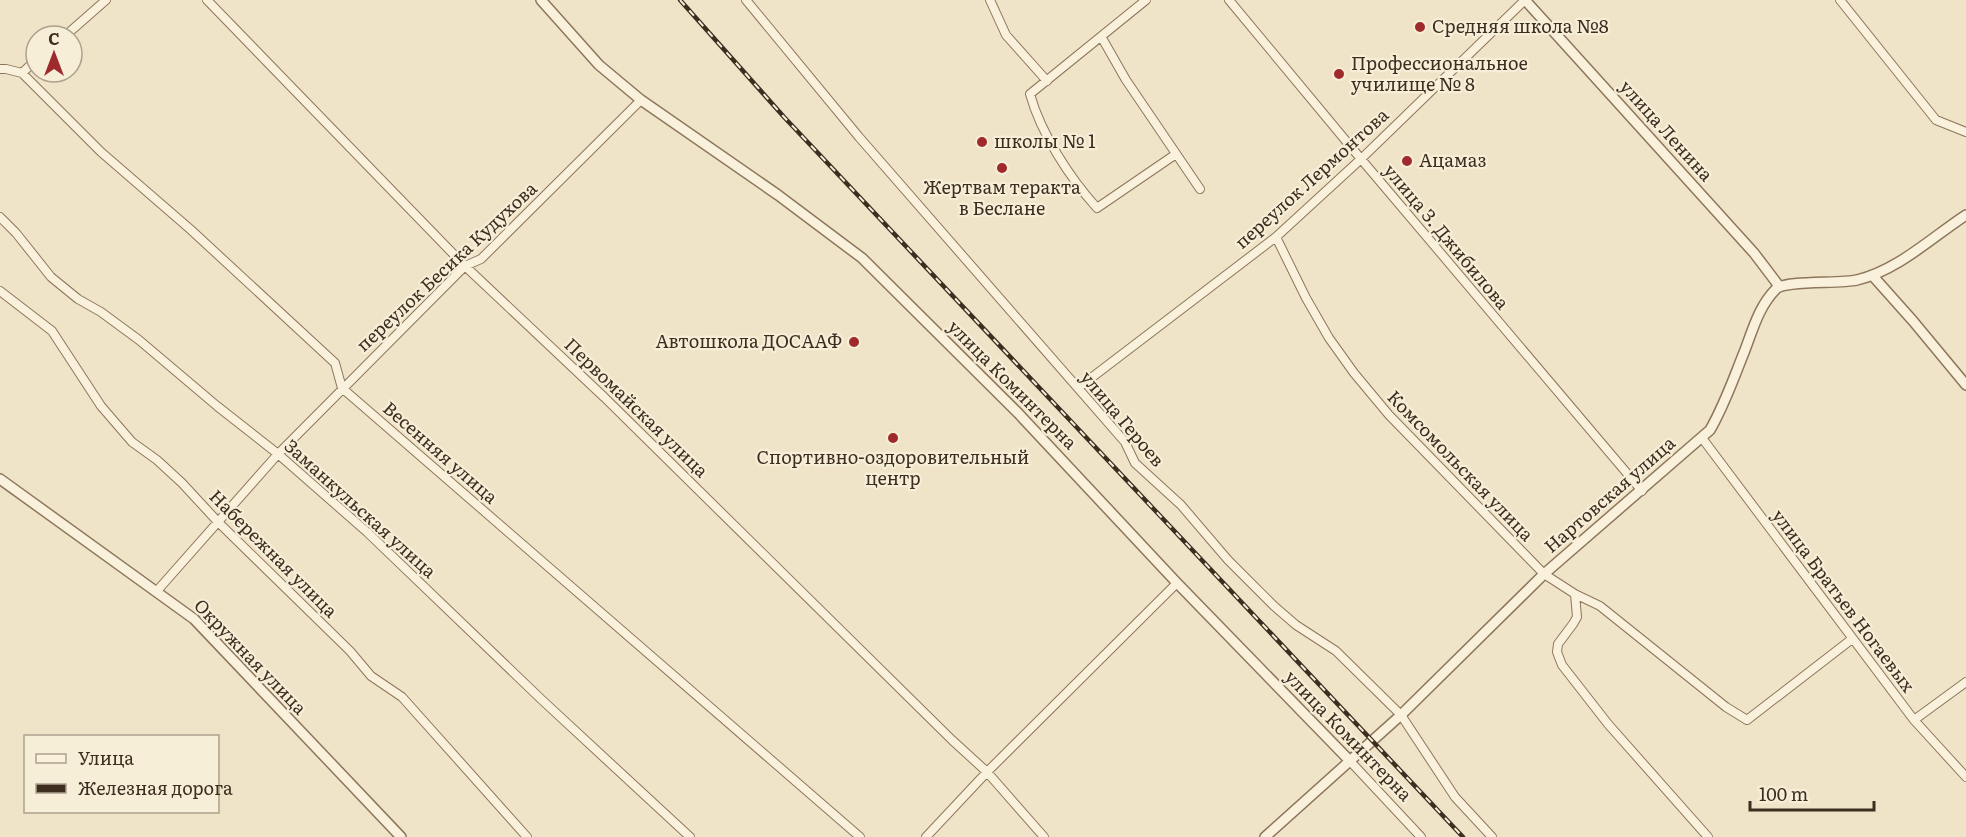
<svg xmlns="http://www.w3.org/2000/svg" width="1966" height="837" viewBox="0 0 1966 837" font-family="Literata,serif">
<rect width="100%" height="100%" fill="#f0e4c8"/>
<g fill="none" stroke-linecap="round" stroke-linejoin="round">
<defs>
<path id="minor" d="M207,0L465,266L604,397L952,740L987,772L1044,837
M746,0L859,137L1125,442L1135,463L1181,505L1228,560L1274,606L1296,625L1336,651L1401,715L1455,797L1492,837
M990,0L1006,35L1047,81
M1146,0L1030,94C1041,134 1070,178 1097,208L1176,154
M1229,0L1361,159L1642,491
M1840,0L1936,120L1966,132
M65,36L106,0
M1102,38L1126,80L1200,189
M0,69H6L22,73L36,60
M22,73L101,152L190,229L335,363L342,388L860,837
M0,217L16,233L51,277L78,299L101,312L139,340L217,406L278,454L367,532L542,700L690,837
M1276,237L1306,298L1329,338L1354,373L1389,415L1544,574L1575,594L1577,617L1573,624L1558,644L1557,652L1562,665L1608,724L1708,837
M0,291L52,331L101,406L132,442L157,460L182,483L218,522L350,651L371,676L402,697L527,837
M1078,388L1276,237L1361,159L1525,0
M1702,438L1914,720L1966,777
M156,592L278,454L465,266L481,259L641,100
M1575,594L1600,606L1726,707L1747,720L1852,639
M1914,720L1966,682
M1349,760L1421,837
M926,837L987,772L1177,583"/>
<path id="tertiary" d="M541,0L599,65L641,100L778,195L862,258L1018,413L1177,583L1349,760
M1525,0L1754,253L1779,286
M1872,275L1913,321L1966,385
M0,479L194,619L401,837
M1265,837L1401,715L1544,574L1710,430C1725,404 1734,377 1745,350C1753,329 1759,306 1776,289C1785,280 1839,284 1857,280C1898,270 1931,238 1966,215"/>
</defs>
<!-- minor casing -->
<use href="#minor" stroke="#8d765c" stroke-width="10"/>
<!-- tertiary casing -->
<use href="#tertiary" stroke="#8d765c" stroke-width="12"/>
<!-- minor -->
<use href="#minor" stroke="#faf1dc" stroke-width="8"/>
<!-- tertiary -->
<use href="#tertiary" stroke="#faf1dc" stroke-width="9"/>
<defs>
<path id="rail" d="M680,0L784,117L1463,837"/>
</defs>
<!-- rail casing -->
<use href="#rail" stroke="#3d2e20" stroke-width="4.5"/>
<!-- rail -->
<use href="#rail" stroke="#f7eed8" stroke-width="2" stroke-dasharray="7" stroke-linecap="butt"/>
</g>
<!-- markers -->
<g fill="#9e2a2b" stroke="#f7eed8" stroke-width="2">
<circle cx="1420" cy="27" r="6"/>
<circle cx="1339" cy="74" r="6"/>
<circle cx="982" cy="142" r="6"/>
<circle cx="1407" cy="161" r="6"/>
<circle cx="1002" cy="168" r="6"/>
<circle cx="854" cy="342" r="6"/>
<circle cx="893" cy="438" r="6"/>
</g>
<g text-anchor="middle" stroke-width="4.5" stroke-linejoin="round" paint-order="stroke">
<!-- poi labels -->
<g font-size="18" fill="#3d2e20" stroke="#f7eed8" text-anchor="start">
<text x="1432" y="33">Средняя школа №8</text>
<text x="1351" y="70">Профессиональное<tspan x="1351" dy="21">училище № 8</tspan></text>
<text x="994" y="148">школы № 1</text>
<text x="1419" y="167">Ацамаз</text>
<text x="1002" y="194" text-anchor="middle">Жертвам теракта<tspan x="1002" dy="21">в Беслане</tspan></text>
<text x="842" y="348" text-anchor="end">Автошкола ДОСААФ</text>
<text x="893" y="464" text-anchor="middle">Спортивно-оздоровительный<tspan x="893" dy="21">центр</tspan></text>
</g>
<!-- street labels -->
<g font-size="18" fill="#3d2e20" stroke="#f7eed8">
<text transform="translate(1666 131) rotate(48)" y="6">улица Ленина</text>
<text transform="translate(1312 179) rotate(-42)" y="6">переулок Лермонтова</text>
<text transform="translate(1446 237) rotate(50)" y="6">улица З. Джибилова</text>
<text transform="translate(447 267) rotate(-43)" y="6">переулок Бесика Кудухова</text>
<text transform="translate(1012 385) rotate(45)" y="6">улица Коминтерна</text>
<text transform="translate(636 408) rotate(44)" y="6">Первомайская улица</text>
<text transform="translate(1122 419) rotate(50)" y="6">улица Героев</text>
<text transform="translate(440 453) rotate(41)" y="6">Весенняя улица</text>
<text transform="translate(1460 466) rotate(46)" y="6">Комсомольская улица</text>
<text transform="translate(1610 495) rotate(-41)" y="6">Нартовская улица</text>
<text transform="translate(360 509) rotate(42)" y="6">Заманкульская улица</text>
<text transform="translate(273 554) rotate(45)" y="6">Набережная улица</text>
<text transform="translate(1843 601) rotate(53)" y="6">улица Братьев Ногаевых</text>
<text transform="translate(250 657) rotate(46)" y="6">Окружная улица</text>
<text transform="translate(1348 736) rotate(46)" y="6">улица Коминтерна</text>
</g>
</g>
<!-- legend -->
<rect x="24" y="735" width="195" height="78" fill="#f7eed8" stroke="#ada18e" stroke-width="1.5"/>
<rect x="36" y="754" width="30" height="9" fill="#faf1dc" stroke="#ada18e" stroke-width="1.5"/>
<text x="78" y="765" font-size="18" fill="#3d2e20">Улица</text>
<rect x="36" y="784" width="30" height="9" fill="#3d2e20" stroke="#ada18e" stroke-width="1.5"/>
<text x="78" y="795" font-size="18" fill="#3d2e20">Железная дорога</text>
<!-- north arrow -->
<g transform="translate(54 54)"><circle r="28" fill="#f7eed8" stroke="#ada18e" stroke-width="1.5"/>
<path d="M0-4.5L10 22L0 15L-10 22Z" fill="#9e2a2b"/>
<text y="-9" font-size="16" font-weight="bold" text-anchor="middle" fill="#3d2e20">С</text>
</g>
<!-- scale -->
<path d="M1750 801v9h124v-9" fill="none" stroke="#3d2e20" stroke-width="3"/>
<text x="1759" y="801" font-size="18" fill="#3d2e20" stroke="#f7eed8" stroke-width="4.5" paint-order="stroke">100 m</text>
</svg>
